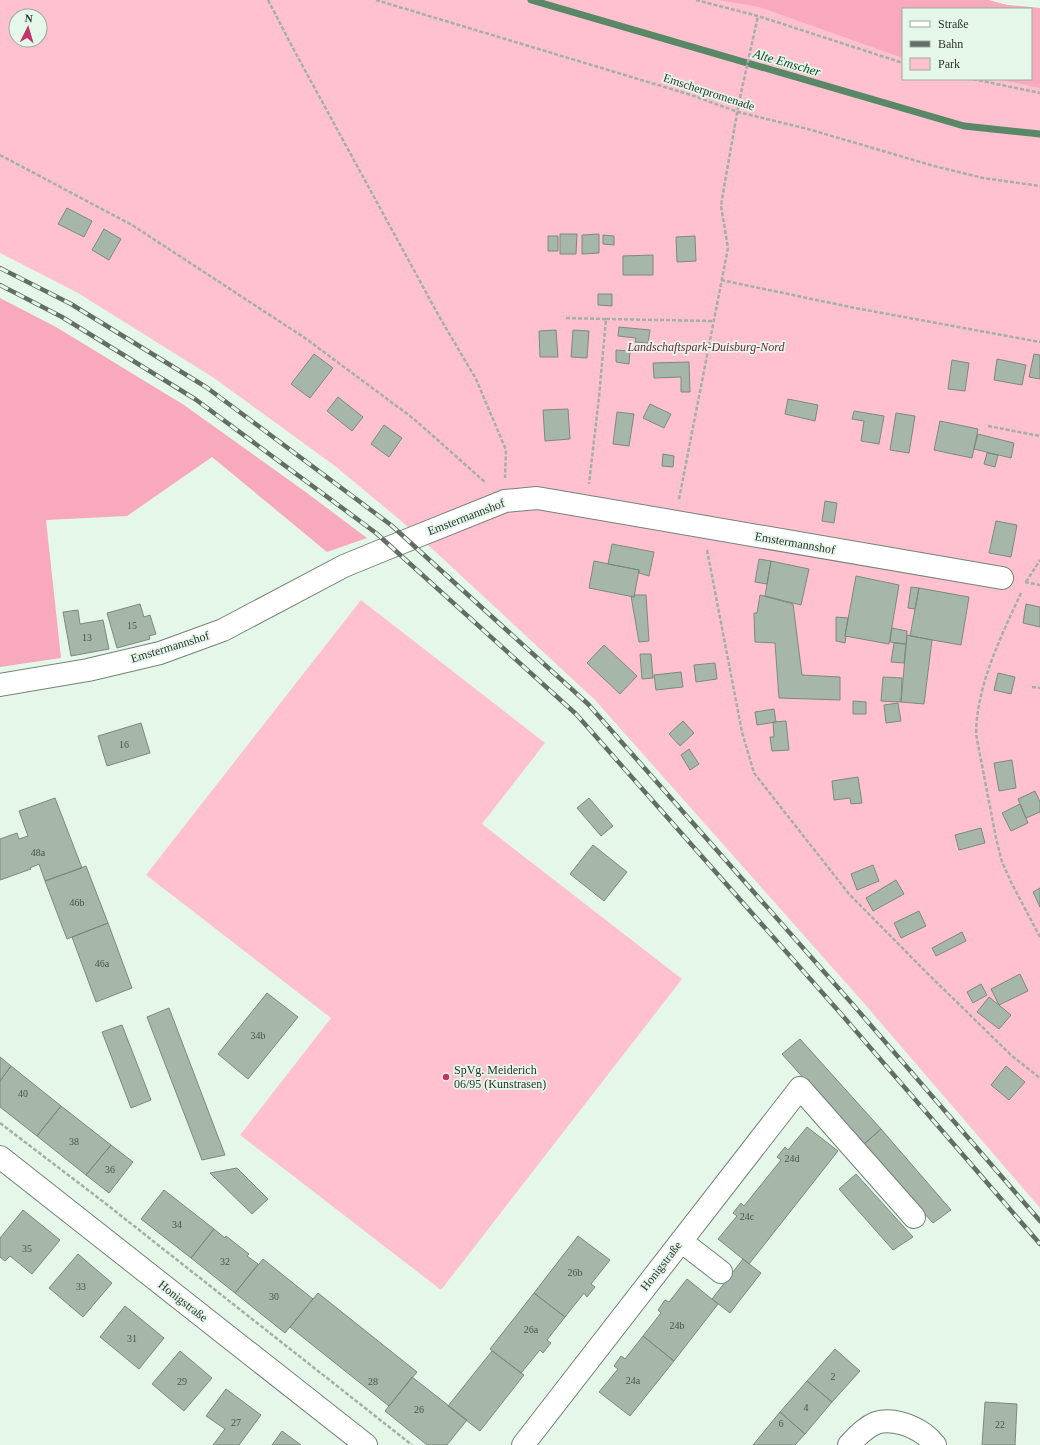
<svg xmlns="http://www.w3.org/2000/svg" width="1040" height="1445" viewBox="0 0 1040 1445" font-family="'Times New Roman',serif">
<rect width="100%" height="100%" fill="#e5f7e9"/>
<!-- green -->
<path fill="#ffc1d0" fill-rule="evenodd" d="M0,0H988L1007,5L1040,8V1208L862,1001L595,700L428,545L400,520L335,466L214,378L78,293L0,253ZM903,9H1031V79H903ZM16,16H40V40H16Z
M361,600L545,743L482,824L682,979L441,1290L240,1135L331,1018L146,875Z"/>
<!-- forest -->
<path fill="#f8a9bd" d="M719,0H988L1007,5L1040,8V88L998,79H1031V9H903V58L759,7Z
M0,298L56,327L184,405L307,493L367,538L327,552L212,457L127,516L46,520L61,658L0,667Z"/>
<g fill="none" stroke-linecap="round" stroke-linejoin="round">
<!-- stream -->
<path stroke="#598866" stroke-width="7" d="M531,0L964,126L1040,134"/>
</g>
<!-- building -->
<path fill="#a6b6a9" stroke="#7b8a7e" d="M67,208L92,221L84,237L58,224Z
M104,229L121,239L109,260L92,250Z
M560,234H577L576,254H560Z
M599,234V253L582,254V235Z
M603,235L614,236V245L603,244Z
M548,236H558V251H548Z
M695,236L696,261L677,262L676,237Z
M653,255V275H623V256Z
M598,294H612V306L598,305Z
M619,327L650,330L648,343L635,342L636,338L618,336Z
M556,330L558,357H540L539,331Z
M573,330L589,331L587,358L571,357Z
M616,350L630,351L629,364L616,362Z
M314,354L333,368L310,398L291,384Z
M1034,354L1040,355V379L1029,377Z
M997,359L1026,365L1022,385L994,380Z
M952,360L969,363L965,391L948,389Z
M689,362L690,392H681V377L654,378L653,363Z
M338,397L363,417L352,431L327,411Z
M788,399L818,405L815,421L785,414Z
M650,404L671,414L664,428L643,418Z
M568,409L570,439L545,441L543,410Z
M854,411L884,416L879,444L861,441L864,421L852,419Z
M617,412L634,414L629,446L613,444Z
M896,413L915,416L909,453L890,450Z
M940,421L978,429L972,458L934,450Z
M384,425L402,438L389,457L371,444Z
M978,434L1014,443L1011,458L974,449Z
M987,453L998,455L995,467L984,464Z
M663,454L674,456L673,467L662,466Z
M825,501L837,503L834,523L822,521Z
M996,521L1017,525L1011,557L989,553Z
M612,544L654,552L649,576L639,573V570L608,564Z
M759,559L771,561L767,584L755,582Z
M594,561L639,570L634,597L589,588Z
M771,561L809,569L801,605L765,596Z
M856,576L899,585L889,644L845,636Z
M911,587L919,588L915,609L908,608Z
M919,588L969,597L961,645L910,636Z
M635,595H646L649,641L639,642L631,596L634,597Z
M760,595L793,604L802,675L840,677V700L779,698L775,643L755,642L754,613H757Z
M140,604L144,617L150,615L156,634L149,636L150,639L117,648L107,613Z
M1026,604L1040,607V627L1023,623Z
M78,610L80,624L103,620L109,649L71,656L63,612Z
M836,617L848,618L845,636H846L845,643L836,641Z
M892,628L907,631L906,644L890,642Z
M907,635L932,640L924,704L901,702Z
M894,643L906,644L904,663L891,662Z
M604,645L637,676L620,694L587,663Z
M640,654H651L653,678L642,679Z
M715,663L717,679L696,682L694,665Z
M681,672L683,687L656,690L654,675Z
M998,673L1015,677L1011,694L994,690Z
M883,677L902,678L901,702L881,701Z
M853,701L866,702V714H853Z
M898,703L901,721L886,723L884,705Z
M774,709L776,722L757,725L755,712Z
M683,721L694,733L680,746L669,734Z
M786,721L789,750L772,751L770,737H774L773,722Z
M141,723L150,753L107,766L98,736Z
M689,749L699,764L690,770L681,755Z
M1012,760L1016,788L999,791L994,763Z
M858,777L862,803L851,804L850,798L834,800L832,781Z
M1035,791L1040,802V812L1026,818L1018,799Z
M55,798L82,868L45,881L39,864L30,868L31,869L0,880V839L17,833L19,839L28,836L19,811Z
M589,798L613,826L601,836L577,808Z
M1020,804L1028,823L1011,831L1002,813Z
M981,828L985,843L959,850L955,835Z
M593,845L627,872L604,901L570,874Z
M873,865L879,881L857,890L851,874Z
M86,866L108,923L67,939L45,881Z
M896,880L904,894L873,911L866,898Z
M1040,888V907L1033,892Z
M919,911L926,926L901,938L894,923Z
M108,923L132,988L96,1002L72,937Z
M962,932L966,941L936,956L932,948Z
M1020,974L1028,991L999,1005L991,989Z
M981,984L987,995L973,1003L967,992Z
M267,993L298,1017L248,1079L218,1054Z
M989,997L1011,1015L999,1029L977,1012Z
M169,1008L225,1155L202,1160L147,1017Z
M122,1025L151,1100L131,1108L102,1032Z
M800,1039L881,1129L863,1145L782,1054Z
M0,1057L11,1066L0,1081Z
M11,1066L61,1106L37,1136L0,1107V1081Z
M1006,1066L1025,1082L1009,1100L991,1085Z
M61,1106L111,1145L86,1175L37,1136Z
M807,1127L838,1151L749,1264L718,1239L737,1216L733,1213L741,1203L744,1206L781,1160L777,1157L785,1147L788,1150Z
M881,1129L951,1210L933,1223L863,1145Z
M111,1145L133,1162L109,1193L86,1175Z
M237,1168L268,1199L252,1214L210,1173Z
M856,1174L913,1237L893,1250L839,1189Z
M164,1190L214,1229L191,1258L141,1219Z
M23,1210L60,1240L32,1274L10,1256L5,1261L0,1257V1238Z
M214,1229L225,1238L226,1236L249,1254L247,1256L258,1264L235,1293L191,1258Z
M578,1236L610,1260L591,1284L595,1287L587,1297L584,1293L565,1317L534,1293Z
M78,1254L112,1283L83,1317L49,1288Z
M263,1259L313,1299L285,1333L235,1293Z
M743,1259L761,1273L730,1313L712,1299Z
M687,1279L718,1304L674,1361L643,1336L661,1313L658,1310L665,1300L669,1302Z
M318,1293L417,1372L389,1406L290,1327Z
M534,1293L565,1317L547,1340L551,1343L543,1353L540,1350L521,1373L490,1349Z
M125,1306L164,1338L139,1369L100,1337Z
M643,1336L674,1361L630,1416L599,1392L618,1369L614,1366L621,1356L625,1359Z
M835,1349L860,1371L832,1402L807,1381Z
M180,1351L212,1378L184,1411L152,1384Z
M492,1351L524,1375L480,1431L448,1406Z
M412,1377L467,1420L447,1445H427L385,1411Z
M807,1381L832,1402L805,1434L780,1412Z
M226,1389L261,1415L239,1445H213L225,1429L206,1416Z
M985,1402L1017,1404L1015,1445H982Z
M780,1412L805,1434L795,1445H753Z
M282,1431L301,1445H272Z"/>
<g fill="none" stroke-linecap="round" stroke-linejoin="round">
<defs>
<path id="minor" d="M0,685L88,670L160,653L223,630L344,566L383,550L505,501L537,498L1002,578
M681,1241L721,1272
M523,1445L800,1088L914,1217
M849,1445C856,1437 866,1427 876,1423C892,1418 911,1425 924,1434C928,1437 932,1441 935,1445"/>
<path id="major" d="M0,1157L366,1445"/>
</defs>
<!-- minor casing -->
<use href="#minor" stroke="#738377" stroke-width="24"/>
<!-- major casing -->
<use href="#major" stroke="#738377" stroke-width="24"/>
<!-- path -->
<path stroke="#a2b0a5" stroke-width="2.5" stroke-dasharray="4 2" stroke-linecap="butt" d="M268,0L295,52L440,318L476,379L506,450L505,478
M376,0L691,95L738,112L808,129L934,166L983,178L1040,186
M696,0L758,16L903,63
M973,79L1040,93
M0,155L132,225L305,338L414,419L486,483
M721,280L855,308L1040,342
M566,318L606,319L599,397L589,484
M606,319L713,321
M988,426L1040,436
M679,499L728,248L721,206L723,193L739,102L758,16
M707,550L742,732L754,773L849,894L929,975L1012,1056L1040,1078
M1025,582L1040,585
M1026,582L1040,560
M1021,593C1000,639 977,684 976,734L996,838L1002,862L1012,884L1040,937
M1032,687L1040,688
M0,1123L101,1200L412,1445"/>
<!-- minor -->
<use href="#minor" stroke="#fff" stroke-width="22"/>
<!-- major -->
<use href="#major" stroke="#fff" stroke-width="22"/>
<defs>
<path id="rail" d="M0,268L71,304L206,387L391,525L588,704L855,1007L1040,1221
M0,285L62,317L195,399L376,533L576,714L842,1015L1040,1244"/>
</defs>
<!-- rail casing -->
<use href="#rail" stroke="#636d65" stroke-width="4.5"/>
<!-- rail -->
<use href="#rail" stroke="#e5f7e9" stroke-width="3" stroke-dasharray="9" stroke-linecap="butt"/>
</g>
<!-- markers -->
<circle fill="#c13569" stroke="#e5f7e9" stroke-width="1.5" cx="446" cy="1077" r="4"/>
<g text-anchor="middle" stroke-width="3.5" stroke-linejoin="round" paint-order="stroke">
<!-- number labels -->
<g font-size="10" fill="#4c544e">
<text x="132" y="629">15</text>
<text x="87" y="641">13</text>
<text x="124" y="748">16</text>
<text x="38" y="856">48a</text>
<text x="77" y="906">46b</text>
<text x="102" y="967">46a</text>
<text x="258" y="1039">34b</text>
<text x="23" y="1097">40</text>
<text x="74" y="1145">38</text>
<text x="792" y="1162">24d</text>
<text x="110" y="1173">36</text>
<text x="747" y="1220">24c</text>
<text x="177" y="1228">34</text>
<text x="27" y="1252">35</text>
<text x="225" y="1265">32</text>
<text x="575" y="1276">26b</text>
<text x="81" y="1290">33</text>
<text x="274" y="1300">30</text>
<text x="677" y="1329">24b</text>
<text x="531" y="1333">26a</text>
<text x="132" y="1342">31</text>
<text x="833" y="1380">2</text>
<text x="633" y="1384">24a</text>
<text x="182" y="1385">29</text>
<text x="373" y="1385">28</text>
<text x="806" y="1411">4</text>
<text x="419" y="1413">26</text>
<text x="236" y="1426">27</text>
<text x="781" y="1427">6</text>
<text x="1000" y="1428">22</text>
</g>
<!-- street labels -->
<g font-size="12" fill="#2e342f" stroke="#e5f7e9">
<text transform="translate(709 92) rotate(18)" y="4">Emscherpromenade</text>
<text transform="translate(466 517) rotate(-21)" y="4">Emstermannshof</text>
<text transform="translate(795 543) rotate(10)" y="4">Emstermannshof</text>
<text transform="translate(170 647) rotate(-17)" y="4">Emstermannshof</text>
<text transform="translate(661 1266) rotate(-52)" y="4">Honigstraße</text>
<text transform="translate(183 1301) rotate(38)" y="4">Honigstraße</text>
</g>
<!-- park labels -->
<g font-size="12" font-style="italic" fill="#751c3d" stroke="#e5f7e9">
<text x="706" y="351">Landschaftspark-Duisburg-Nord</text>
</g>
<!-- poi labels -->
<g font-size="12" fill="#2e342f" stroke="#e5f7e9" text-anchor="start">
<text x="454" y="1074">SpVg. Meiderich<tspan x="454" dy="14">06/95 (Kunstrasen)</tspan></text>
</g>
<!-- water labels -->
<g font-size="13" font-style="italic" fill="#174829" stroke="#e5f7e9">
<text transform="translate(787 62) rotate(16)" y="5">Alte Emscher</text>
</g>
</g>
<!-- legend -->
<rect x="902" y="8" width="130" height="72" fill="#e5f7e9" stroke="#9ca99f"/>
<rect x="910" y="21" width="20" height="6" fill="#ffffff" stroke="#9ca99f"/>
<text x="938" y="28" font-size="12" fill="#2e342f">Straße</text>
<rect x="910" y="41" width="20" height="6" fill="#636d65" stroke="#9ca99f"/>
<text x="938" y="48" font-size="12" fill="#2e342f">Bahn</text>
<rect x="910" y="58" width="20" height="12" fill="#ffc1d0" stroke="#9ca99f"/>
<text x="938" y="68" font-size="12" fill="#2e342f">Park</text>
<!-- north arrow -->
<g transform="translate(28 28) rotate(5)"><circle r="19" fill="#e5f7e9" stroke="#9ca99f"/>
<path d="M0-3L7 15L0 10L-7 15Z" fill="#c13569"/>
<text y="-6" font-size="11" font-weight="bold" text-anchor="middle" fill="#2e342f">N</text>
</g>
</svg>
